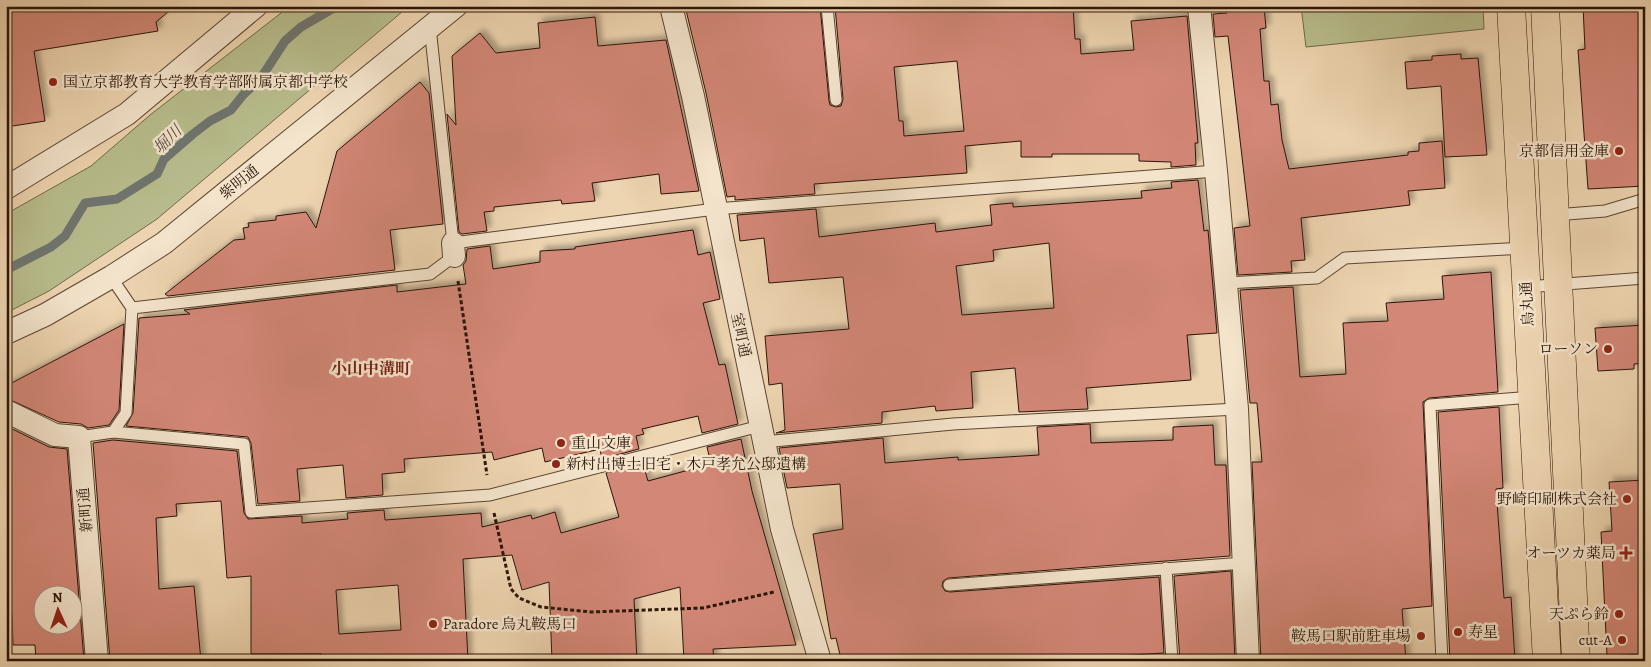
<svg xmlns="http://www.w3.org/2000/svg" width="1651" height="667" viewBox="0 0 1651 667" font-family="Alegreya,'Noto Serif JP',serif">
<defs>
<filter id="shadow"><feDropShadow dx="4.5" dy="-4.5" stdDeviation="2.5" flood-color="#0004"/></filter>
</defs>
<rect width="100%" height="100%" fill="#eed5b1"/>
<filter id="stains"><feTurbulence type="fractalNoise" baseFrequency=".004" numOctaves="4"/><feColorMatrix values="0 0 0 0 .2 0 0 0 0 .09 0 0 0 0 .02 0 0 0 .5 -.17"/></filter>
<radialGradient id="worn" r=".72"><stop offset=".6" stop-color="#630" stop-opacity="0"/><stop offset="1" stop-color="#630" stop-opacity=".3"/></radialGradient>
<!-- green -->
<path fill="#b8bd8d" stroke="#72694a" d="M290,6H409L157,219L49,291L6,313V214L91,166L150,115Z
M1301,6H1483L1484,29L1306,47Z"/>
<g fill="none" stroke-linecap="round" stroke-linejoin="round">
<!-- stream -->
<path stroke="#707670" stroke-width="9" d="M6,270L51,247L65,236L85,203L117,199L157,174L164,159L193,134L210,121L231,110L243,95L261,78L285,41L301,27L337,6"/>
</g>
<!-- building -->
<path fill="#d38777" stroke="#2b1508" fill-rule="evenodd" filter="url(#shadow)" d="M6,6H175L156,22L158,31L34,51L45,121L6,127Z
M685,6H820L829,101L830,105L836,107L841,106L843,99L835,6H1033V8L1073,6L1075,39H1080L1081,54L1134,50L1131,21L1187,16L1198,143H1195L1196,165L1171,167V162L1139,161V154H1052V157H1021V141L965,146L967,173L814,184L815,194L735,200V196L727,197L706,93ZM957,61L964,131L904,136L903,121H899L894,67Z
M1226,6H1264L1266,28L1260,29L1264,81H1269L1271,105L1278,104L1282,140L1289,169L1408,155V152L1419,151V143L1442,141L1445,188L1408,191L1410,205L1301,218L1305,260L1291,261L1292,272L1238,275L1234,228L1250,226L1228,36L1215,37L1213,14L1227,13Z
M1583,6H1645V186L1588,189L1578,50L1585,49Z
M595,17L598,46L666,40L699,191L661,194L659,174L592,183L595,201L562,204L561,200L494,207V211L484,212L487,231L462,234L459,232L447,114L456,125L452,56L480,33L496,53L540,48L538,23Z
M1461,54V59L1478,58L1487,155L1445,157L1441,86L1407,89L1405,62L1432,60V56Z
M420,82L429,93L443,224L390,230L395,270L168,296L165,294L234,240L245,239L243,228L249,227L248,223L276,220V216L306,212L316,228L337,151Z
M1198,180L1204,231L1208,230L1217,333L1187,335L1191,380L1086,388L1088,409L1019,412L1015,368L971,372L973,408L936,411L935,406L882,412V423L776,433L785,430L782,383L769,385L765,336L849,329L843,277L769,283L764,238L740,241L737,215L816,209L819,237L935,223L936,232L992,225L990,205L1013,203V207L1142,198L1141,191L1172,188L1171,182ZM1049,243L1054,308L962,315L956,266L994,261L993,250Z
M693,230L698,255L710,252L720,299L703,303L719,365L725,364L738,424L702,433L698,416L642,429L644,434L636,436L639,449L602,459L600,449L545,462L542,448L494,460L492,452L404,459L405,472L382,474L383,495L346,498L343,465L297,469L300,501L258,504L251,443L248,437L126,426L133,413L139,318L190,314L184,310L397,285V292L466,284L463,265L466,261L467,249L490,246L493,269L540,262V251L575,249V247Z
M1491,272L1498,392L1429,398L1423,402L1432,606L1402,609L1406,661H1261L1252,462H1262L1257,403H1250L1240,290L1293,287L1300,377L1346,374L1343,323L1388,321L1386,303L1444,299L1442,276Z
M124,324L119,410L109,425L88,428L81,424L59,422L6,398V386Z
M1645,325V363L1634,364V369L1598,371L1595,328Z
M1499,407L1503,488L1496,489L1504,598L1511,597L1515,661H1450L1438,412Z
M1090,424L1091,443L1173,440V427L1213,425L1215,465H1226L1230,556L948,578L943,581L942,586L945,591L950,592L1159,577L1164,653L1116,656V661H858V655L841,659L836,638L831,639L813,534L843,529L840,484L787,488L779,448L883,438L885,463L958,457V460L1039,455L1037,427Z
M6,426L49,447L67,449L84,661H36L35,645H13L12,613L6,614ZM42,594H72V624H42Z
M741,439L752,491L796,645L713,649L714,661H684L680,587L634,599L637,661H552L549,582L522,590L512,555L463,559L468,661H322L321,654H251V576L227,578L221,501L176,504L177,516L156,518L159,589L194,586L201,661H110L93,443L113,440L237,451L244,513L248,519L302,516V523L348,519L347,513L384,510L385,520L481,513L482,527L531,515L532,519L555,512L561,533L619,517L606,473L643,464L648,481L711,464L707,447ZM398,585L401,630L339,634L336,590Z
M1645,480V620H1641L1643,654L1607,656L1601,532L1612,531L1609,482Z
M1231,571L1235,661H1180L1174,576Z"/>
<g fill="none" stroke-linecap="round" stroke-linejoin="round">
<defs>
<path id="lane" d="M827,6L836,100
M430,27L453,243L715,209L1216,171
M1555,215L1605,211L1645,199
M111,277L132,308L126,413L113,432
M1226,283L1317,278L1345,258L1524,248
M1526,287L1645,278
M132,308L430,274L454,256
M79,437L113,432L244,444L251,512L490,495L760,426L763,442L953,424L1237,409
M1166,568L1172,661
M949,585L1244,563
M1442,661L1430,405L1533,397"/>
<path id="street" d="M671,6L693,96L782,529L820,661
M1199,6L1216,171L1237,409L1248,661
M6,188L127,114L256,6
M453,243L454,256
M6,333L45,315L111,277L164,243L456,6
M6,411L55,435L79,437L97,661"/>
<path id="highway" d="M1511,6L1547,661
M1545,6L1576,661"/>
</defs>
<!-- lane casing -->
<use href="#lane" stroke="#5c4532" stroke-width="13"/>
<!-- street casing -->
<use href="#street" stroke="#5c4532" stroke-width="24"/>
<!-- highway casing -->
<use href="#highway" stroke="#2b1508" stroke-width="29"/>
<!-- path -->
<path stroke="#2b1508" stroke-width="3" stroke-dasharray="4 2.5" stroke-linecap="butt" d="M458,281L487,475
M494,513L511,589L519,598L541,607L591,612L703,608L774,592"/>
<!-- lane -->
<use href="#lane" stroke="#f4e4cc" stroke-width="11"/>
<!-- street -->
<use href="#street" stroke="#f4e4cc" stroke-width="22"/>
<!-- highway -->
<use href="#highway" stroke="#eed5b1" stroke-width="28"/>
</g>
<!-- markers -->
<g fill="#8f2418" stroke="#f4e4cc" stroke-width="2">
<circle cx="53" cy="82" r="5"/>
<circle cx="1619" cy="151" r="5"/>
<circle cx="1608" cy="349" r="5"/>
<circle cx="561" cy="443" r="5"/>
<circle cx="556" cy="464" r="5"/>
<circle cx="1627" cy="499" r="5"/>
<path d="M1623.5 545.5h5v5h5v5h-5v5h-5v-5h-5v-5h5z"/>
<circle cx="1619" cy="614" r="5"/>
<circle cx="433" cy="624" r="5"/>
<circle cx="1458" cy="632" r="5"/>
<circle cx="1421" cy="636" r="5"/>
<circle cx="1622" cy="640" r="5"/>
</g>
<g text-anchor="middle" stroke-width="5" stroke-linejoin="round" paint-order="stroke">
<!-- poi labels -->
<g font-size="15" fill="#2b1508" stroke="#f4e4cc" text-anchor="end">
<text x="63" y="87" text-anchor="start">国立京都教育大学教育学部附属京都中学校</text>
<text x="1609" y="156">京都信用金庫</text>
<text x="1598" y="354">ローソン</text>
<text x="571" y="448" text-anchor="start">重山文庫</text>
<text x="566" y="469" text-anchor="start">新村出博士旧宅・木戸孝允公邸遺構</text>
<text x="1617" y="504">野崎印刷株式会社</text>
<text x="1616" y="558">オーツカ薬局</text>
<text x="1609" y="619">天ぷら鈴</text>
<text x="443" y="629" text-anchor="start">Paradore 烏丸鞍馬口</text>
<text x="1468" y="637" text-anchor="start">寿星</text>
<text x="1411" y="641">鞍馬口駅前駐車場</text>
<text x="1612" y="645">cut-A</text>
</g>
<!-- street labels -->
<g font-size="15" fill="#2b1508" stroke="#f4e4cc">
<text transform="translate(239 182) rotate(-39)" y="5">紫明通</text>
<text transform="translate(1527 304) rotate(-93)" y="5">烏丸通</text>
<text transform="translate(741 335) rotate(78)" y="5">室町通</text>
<text transform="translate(85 510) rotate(-95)" y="5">新町通</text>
</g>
<!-- water labels -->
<g font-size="16" font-style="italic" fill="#534d45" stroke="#f4e4cc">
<text transform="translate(167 139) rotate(-45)" y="6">堀川</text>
</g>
<!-- neighbourhood labels -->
<g font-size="16" font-weight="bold" fill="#7a1f14" stroke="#f4e4cc">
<text x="371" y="374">小山中溝町</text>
</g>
</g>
<!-- margin -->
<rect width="1651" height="667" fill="none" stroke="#eed5b1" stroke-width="25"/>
<rect x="8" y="8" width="1636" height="652" fill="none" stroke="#2b1508" stroke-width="2.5"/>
<rect x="12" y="12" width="1626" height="642" fill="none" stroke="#2b1508"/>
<!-- north arrow -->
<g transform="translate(58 610) rotate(357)"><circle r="24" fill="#f4e4cc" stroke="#a4917e"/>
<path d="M0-4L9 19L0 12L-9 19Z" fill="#8f2418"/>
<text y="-8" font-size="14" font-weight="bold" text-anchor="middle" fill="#2b1508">N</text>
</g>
<rect width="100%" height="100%" filter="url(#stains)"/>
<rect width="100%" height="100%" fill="url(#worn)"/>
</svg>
